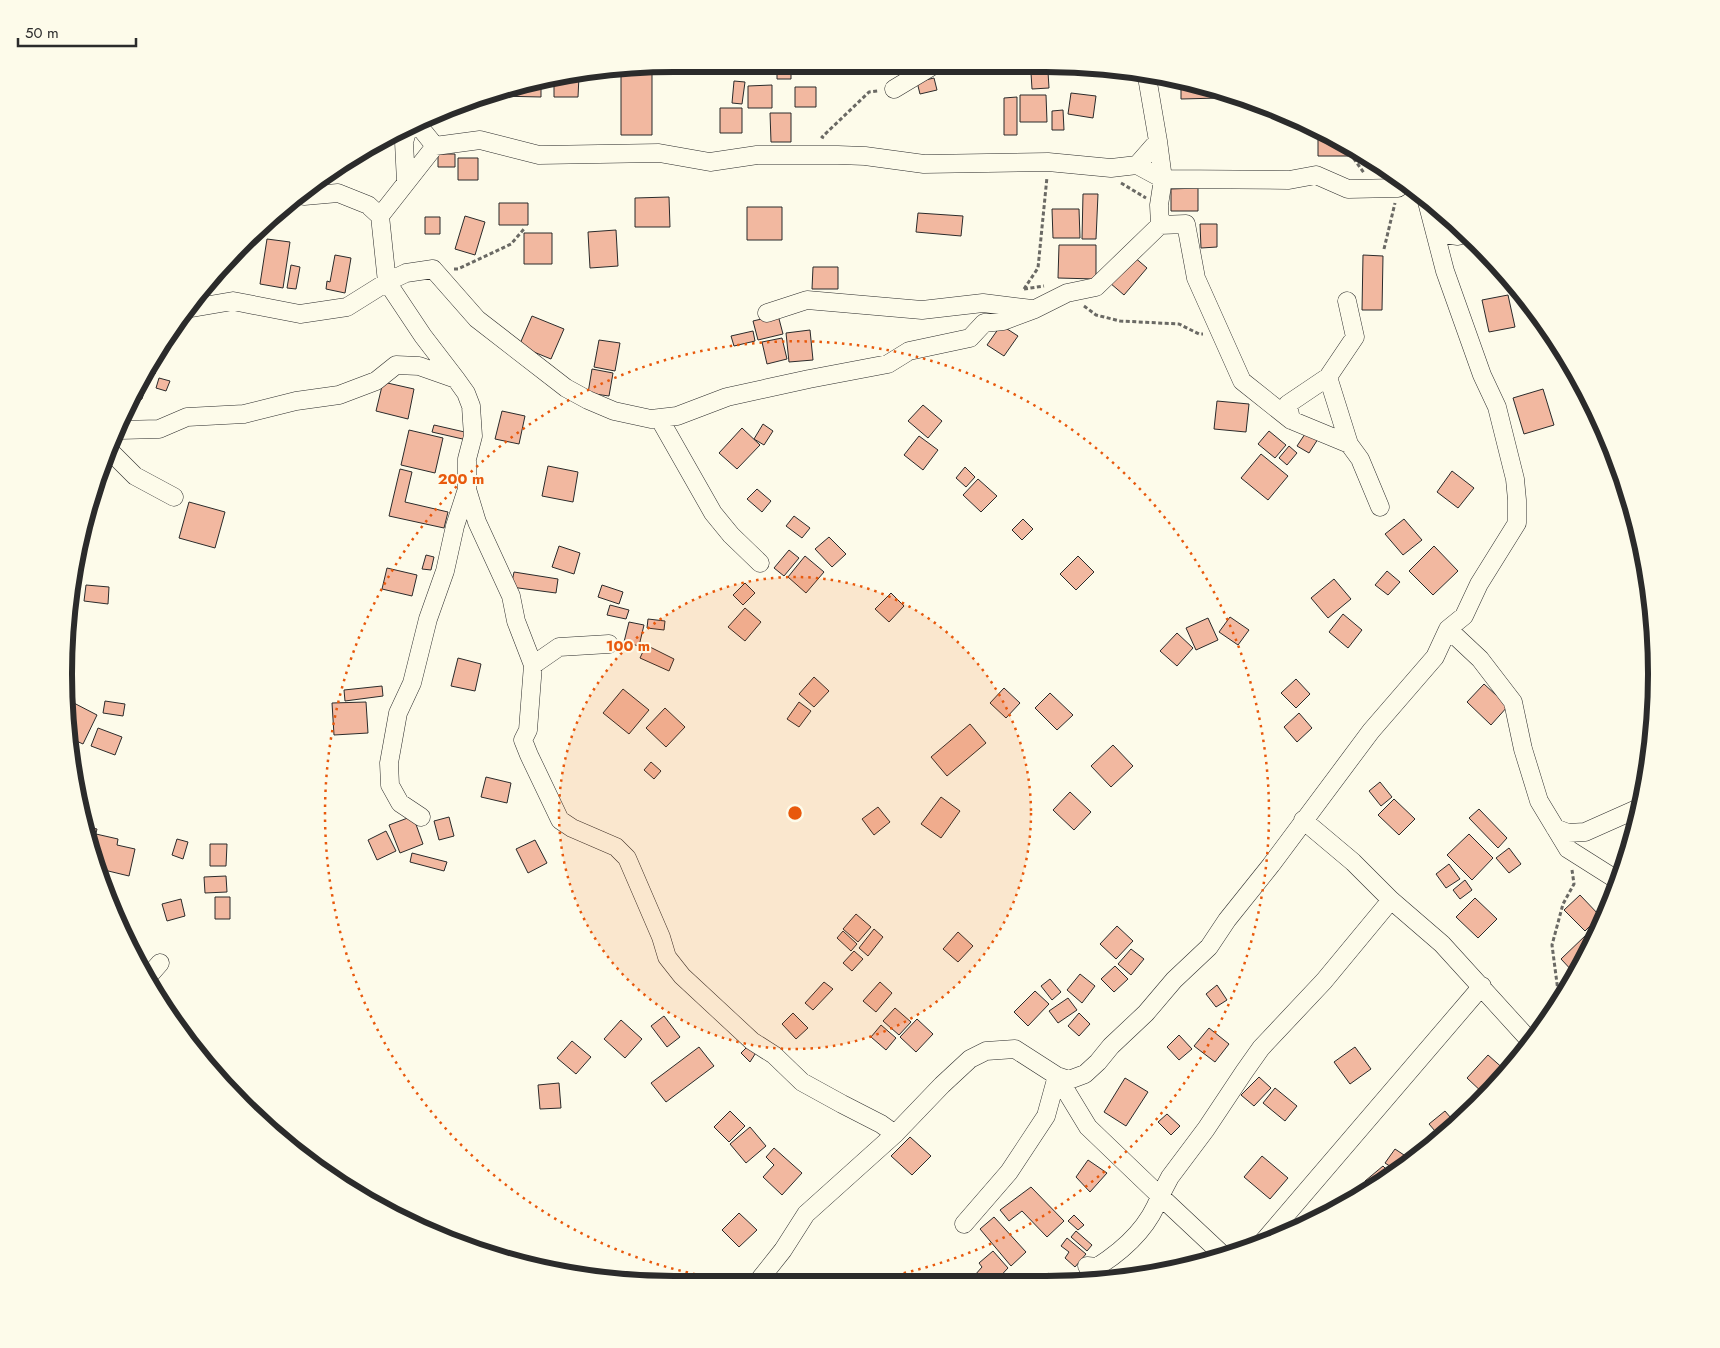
<svg xmlns="http://www.w3.org/2000/svg" width="1720" height="1348" viewBox="0 0 1720 1348" font-family="Jost,sans-serif">
<rect width="100%" height="100%" fill="#fdfbea"/>
<!-- building -->
<path fill="#f2b8a0" stroke="#2b2b2b" d="M777,64H791V79H777Z
M1048,72L1049,88L1032,89L1031,73Z
M621,73H652V135H621Z
M579,76L578,97H554V80Z
M934,78L937,90L920,94L917,82Z
M541,81V97L496,96V93L516,85Z
M734,81L745,82L742,104L732,103Z
M1181,84L1220,92V98L1181,99Z
M772,85V108H748V86Z
M795,87H816V107H795Z
M1071,93L1096,96L1093,118L1068,114Z
M1020,95H1046L1047,122H1020Z
M1017,97V135H1004V98Z
M720,108H742V133H720Z
M1063,110L1064,130H1052V111Z
M770,113H791V142H771Z
M1318,128L1348,147V156H1318Z
M438,154H455V167H438Z
M458,158H478V180H458Z
M1198,188V211H1171V189Z
M1083,194H1098L1096,239H1082Z
M669,197L670,227H635V198Z
M499,203H528V225H499Z
M747,207H782V240H747Z
M1052,209H1079L1080,238H1053Z
M918,213L963,216L961,236L916,232Z
M465,216L485,222L475,255L455,249Z
M425,217H440V234H425Z
M1200,224H1217V247L1201,248Z
M616,230L618,266L590,268L588,232Z
M524,233H552V264H524Z
M267,239L290,242L283,288L260,284Z
M1059,245H1096V279L1058,278Z
M335,255L351,258L345,293L326,289L327,281L330,282Z
M1363,255L1383,256L1382,310H1362Z
M1133,256L1147,268L1124,295L1110,283Z
M291,265L300,267L296,289L287,288Z
M813,267H838V289H812Z
M1508,295L1515,327L1489,332L1482,300Z
M778,315L783,334L758,340L753,321Z
M532,316L564,329L551,359L519,346Z
M1001,325L1018,336L1004,356L987,345Z
M810,330L813,360L789,362L786,333Z
M753,331L755,341L734,346L731,336Z
M782,338L787,359L767,364L762,342Z
M599,340L620,343L615,371L594,367Z
M162,348L155,374L149,372L152,360Z
M592,369L613,373L609,396L588,393Z
M142,378L146,386L142,399L130,406Z
M159,378L170,381L166,391L156,388Z
M383,382L414,389L408,419L376,411Z
M1543,389L1554,425L1524,434L1513,398Z
M1217,401L1249,404L1246,432L1214,429Z
M923,405L942,421L928,438L908,421Z
M502,411L525,416L519,444L495,439Z
M763,424L773,431L764,445L754,439Z
M434,425L469,433L467,440L432,432Z
M742,428L760,445L737,469L719,453Z
M409,430L443,438L435,473L401,465Z
M1269,431L1286,445L1275,458L1258,444Z
M1307,431L1318,439L1309,453L1297,446Z
M919,436L938,450L923,470L904,455Z
M1289,446L1297,453L1287,465L1279,458Z
M1261,454L1288,476L1268,500L1241,478Z
M548,466L578,472L573,502L542,496Z
M965,467L975,477L966,487L956,478Z
M400,469L412,472L405,502L448,512L444,528L389,516Z
M1452,471L1474,488L1458,508L1437,492Z
M978,479L997,496L981,512L963,495Z
M757,489L771,501L762,512L747,499Z
M189,502L225,512L215,548L179,538Z
M794,516L810,528L802,538L786,526Z
M1023,519L1033,529L1022,540L1012,530Z
M1404,519L1422,540L1403,555L1385,534Z
M829,537L846,554L832,567L815,549Z
M559,546L580,553L574,574L552,567Z
M1434,546L1458,571L1433,595L1409,571Z
M789,550L799,558L784,576L774,568Z
M426,555L434,557L431,570L422,569Z
M805,556L824,572L806,593L788,577Z
M1078,556L1094,572L1076,590L1060,574Z
M387,568L417,575L412,596L382,589Z
M1387,571L1400,582L1388,595L1375,585Z
M514,572L558,579L556,593L511,587Z
M1334,579L1351,599L1328,618L1311,598Z
M745,583L755,593L743,605L733,595Z
M86,585L109,587L108,604L84,601Z
M602,585L623,592L619,604L598,597Z
M891,593L904,606L889,622L875,609Z
M610,605L629,610L626,619L607,615Z
M745,608L761,622L745,641L728,627Z
M1343,614L1362,630L1348,648L1329,632Z
M1230,617L1249,630L1238,645L1219,632Z
M1208,618L1218,640L1196,650L1186,628Z
M648,619L665,621L664,630L647,628Z
M629,622L644,625L639,646L624,642Z
M1177,633L1193,648L1177,666L1160,651Z
M646,645L674,659L669,671L640,658Z
M458,658L481,664L475,691L451,686Z
M814,677L829,691L814,707L799,694Z
M1296,679L1310,694L1296,708L1281,693Z
M1484,684L1508,706L1491,725L1467,702Z
M382,686L383,696L345,701L344,690Z
M1004,688L1020,703L1006,718L990,703Z
M623,689L649,710L629,734L603,713Z
M1050,693L1073,715L1057,730L1035,708Z
M70,701L97,715L83,744L72,739L68,706Z
M105,701L125,704L123,716L103,713Z
M366,702L368,733L334,735L332,703Z
M799,702L811,711L799,727L787,719Z
M665,708L685,727L666,747L646,728Z
M1299,713L1312,728L1297,742L1284,727Z
M970,724L986,743L947,776L931,757Z
M98,728L122,737L115,755L91,746Z
M1113,745L1133,766L1111,787L1091,766Z
M651,762L661,771L654,779L644,770Z
M486,777L511,783L507,803L481,797Z
M1380,782L1392,797L1381,806L1369,791Z
M1070,792L1091,812L1074,830L1053,810Z
M941,797L960,811L941,838L921,824Z
M1394,799L1415,819L1399,835L1378,815Z
M878,807L890,822L874,835L862,819Z
M1479,809L1507,838L1498,848L1469,818Z
M413,816L423,844L400,853L389,825Z
M449,817L454,836L439,840L434,821Z
M84,826L97,829L92,850L85,832Z
M386,831L396,851L377,860L368,840Z
M96,834L118,839L117,845L135,849L129,876L100,869L92,850Z
M1469,834L1493,858L1472,880L1447,855Z
M177,839L188,842L183,859L172,855Z
M535,840L547,863L528,873L516,849Z
M210,844H227L226,866H210Z
M1509,848L1521,864L1509,873L1496,858Z
M412,853L447,862L444,871L410,862Z
M1449,864L1460,879L1446,888L1436,874Z
M226,876L227,892L205,893L204,877Z
M1465,880L1472,890L1460,899L1453,890Z
M1580,895L1600,916L1585,931L1564,910Z
M215,897H230V919H215Z
M1475,898L1497,919L1478,938L1456,917Z
M181,899L185,916L167,921L162,904Z
M856,914L871,927L858,942L843,929Z
M1117,926L1133,941L1116,959L1100,944Z
M874,929L883,937L868,956L859,948Z
M843,931L857,944L851,951L837,938Z
M958,932L973,946L958,962L943,949Z
M1586,935L1594,943L1575,974L1561,959Z
M1131,949L1144,959L1131,975L1118,964Z
M854,951L863,959L852,971L843,963Z
M1115,966L1128,979L1114,992L1101,979Z
M1080,974L1095,986L1082,1003L1067,990Z
M1050,979L1061,992L1052,1000L1041,986Z
M824,982L833,989L813,1010L805,1003Z
M880,982L892,993L876,1012L863,1001Z
M1217,985L1227,1000L1216,1007L1206,994Z
M1035,991L1049,1004L1028,1026L1014,1012Z
M1068,998L1077,1010L1058,1023L1049,1011Z
M895,1008L911,1022L899,1035L883,1021Z
M793,1013L808,1028L796,1039L782,1024Z
M1079,1013L1090,1024L1079,1036L1068,1026Z
M664,1016L680,1037L667,1047L651,1026Z
M917,1019L933,1034L916,1052L900,1037Z
M621,1020L642,1039L625,1058L604,1039Z
M881,1025L896,1038L886,1050L871,1037Z
M1209,1028L1229,1044L1215,1062L1194,1046Z
M1179,1035L1192,1049L1179,1060L1167,1047Z
M572,1041L591,1057L576,1074L557,1058Z
M749,1045L757,1051L750,1062L741,1053Z
M699,1047L714,1066L666,1102L651,1083Z
M1355,1047L1371,1069L1350,1084L1334,1062Z
M1488,1055L1506,1071L1484,1094L1467,1078Z
M1259,1077L1271,1088L1254,1106L1241,1095Z
M1125,1078L1148,1092L1126,1126L1104,1112Z
M559,1083L561,1108L540,1109L538,1085Z
M1275,1088L1297,1106L1285,1121L1263,1103Z
M730,1111L745,1126L729,1142L714,1127Z
M1445,1111L1456,1124L1441,1138L1429,1124Z
M1167,1114L1180,1126L1171,1135L1158,1122Z
M750,1127L766,1146L746,1163L730,1144Z
M910,1137L931,1156L912,1175L891,1156Z
M774,1148L802,1173L782,1195L763,1177L774,1165L766,1157Z
M1395,1149L1407,1157L1396,1170L1385,1163Z
M1262,1156L1288,1178L1270,1199L1244,1177Z
M1088,1160L1107,1173L1090,1192L1076,1177Z
M1383,1166L1391,1174L1371,1188L1365,1181Z
M1031,1187L1064,1221L1047,1237L1022,1211L1009,1221L1000,1210Z
M739,1213L757,1230L739,1247L722,1230Z
M1074,1215L1084,1225L1078,1230L1068,1221Z
M994,1217L1026,1252L1011,1266L980,1229Z
M1076,1231L1092,1245L1087,1251L1071,1237Z
M1067,1238L1086,1254L1075,1267L1065,1258L1069,1252L1061,1246Z
M993,1251L1008,1268L994,1283H984L975,1275L982,1267L979,1263Z
M1049,1273L1058,1283H1037Z"/>
<g fill="none" stroke-linecap="round" stroke-linejoin="round">
<defs>
<path id="minor" d="M894,89L934,65
M418,125L435,146
M1137,165L1158,141L1147,77
M406,182L404,142L408,129
M304,196L338,193L368,205L380,216L387,282L423,336L456,379
M380,216L435,146L480,140L539,155L659,153L710,162L757,155H838L865,156L924,164L1048,162L1111,168L1137,165L1163,179L1289,180L1316,175L1348,189L1398,188L1405,182
M1160,225L1186,224L1196,278L1242,381L1291,420L1349,444
M1435,233L1458,236L1464,234
M1347,301L1355,337L1328,377L1349,444L1360,459L1380,507
M192,308L233,301L300,314L347,307L387,282L406,273L433,269L477,319L566,388L588,400L614,411L651,419L677,416L727,397L809,379L888,364L909,351L970,338L984,323L1003,321L1035,309L1067,293L1096,287L1160,225L1159,205L1163,179L1158,141
M767,313L807,300L922,310L983,303L1032,309
M659,418L713,513L731,535L760,563
M1291,420L1288,404L1328,377
M120,430L159,429L187,417L244,414L296,401L339,395L376,381L396,365L419,366L456,379L466,393L471,406L473,436L467,459V489L477,522L511,596L516,621L533,665L528,730L523,740L529,755L560,820L572,828L616,847L627,858L661,937L667,957L682,976L752,1041L774,1055L802,1082L842,1104L881,1124L895,1134
M111,452L135,476L174,497
M1448,629L1480,659L1513,702L1523,749L1539,801L1568,849L1617,880
M533,665L559,647L609,644
M421,817L400,803L390,785L389,763L398,713L412,683L428,619L445,571L455,526L467,489
M1303,820L1353,862L1391,900L1442,944L1532,1043
M1555,828L1568,833L1585,832L1639,808
M146,979L160,963
M1057,1076L1088,1127L1160,1196C1149,1227 1124,1250 1097,1267L1087,1266
M964,1224L1009,1172L1046,1116L1057,1076
M1262,1243L1482,986
M1224,1256L1160,1196L1170,1177L1206,1129L1244,1072L1261,1048L1324,981L1391,900
M756,1284L783,1250L806,1214L895,1134L942,1085L970,1059L986,1051L1015,1049L1057,1076L1069,1080L1085,1074L1098,1062L1111,1046L1146,1013L1174,980L1209,947L1227,920L1271,865L1371,731L1435,657L1448,629L1464,616L1479,584L1517,523V500L1515,479L1497,407L1482,375L1445,271L1426,198"/>
</defs>
<!-- minor casing -->
<use href="#minor" stroke="#2b2b2b" stroke-width="19"/>
<!-- path -->
<path stroke="#6a6964" stroke-width="3" stroke-dasharray="4 2.5" stroke-linecap="butt" d="M824,138L822,137L869,92L878,91
M1356,152L1354,159L1364,173
M1121,183L1146,198
M1472,247L1491,263L1501,268
M1384,249L1395,203
M454,269H458L511,244L524,229
M1024,289L1044,286
M1024,289L1038,268L1047,177
M1084,306L1096,315L1120,321L1179,324L1199,334H1203
M1559,999L1552,945L1563,904L1574,884L1572,870"/>
<!-- minor -->
<use href="#minor" stroke="#fdfbea" stroke-width="18"/>
</g>
<!-- distance rings -->
<circle cx="795" cy="813" r="236" fill="#e8590c" fill-opacity=".12"/>
<g fill="none" stroke="#e8590c" stroke-width="2.5" stroke-dasharray="2.5 5">
<circle cx="795" cy="813" r="236"/>
<path d="M762 1284A472 472 0 1 1 832 1284"/>
</g>
<!-- crop -->
<path d="M0 0H1720V1348H0ZM674 72H1046A602 602 0 0 1 1648 674V674A602 602 0 0 1 1046 1276H674A602 602 0 0 1 72 674V674A602 602 0 0 1 674 72Z" fill="#fdfbea" fill-rule="evenodd"/>
<path fill="none" stroke="#2b2b2b" stroke-width="6" d="M674 72H1046A602 602 0 0 1 1648 674V674A602 602 0 0 1 1046 1276H674A602 602 0 0 1 72 674V674A602 602 0 0 1 674 72Z"/>
<circle cx="795" cy="813" r="8" fill="#e8590c" stroke="#fdfbea" stroke-width="2.5"/>
<g font-size="15" text-anchor="middle" font-weight="bold" fill="#e8590c" stroke="#fdfbea" stroke-width="4" stroke-linejoin="round" paint-order="stroke">
<text x="461" y="484">200 m</text>
<text x="628" y="651">100 m</text>
</g>
<!-- scale -->
<path d="M18 38v8h118v-8" fill="none" stroke="#2b2b2b" stroke-width="2.5"/>
<text x="25" y="38" font-size="15" fill="#2b2b2b" stroke="#fdfbea" stroke-width="4" paint-order="stroke">50 m</text>
</svg>
